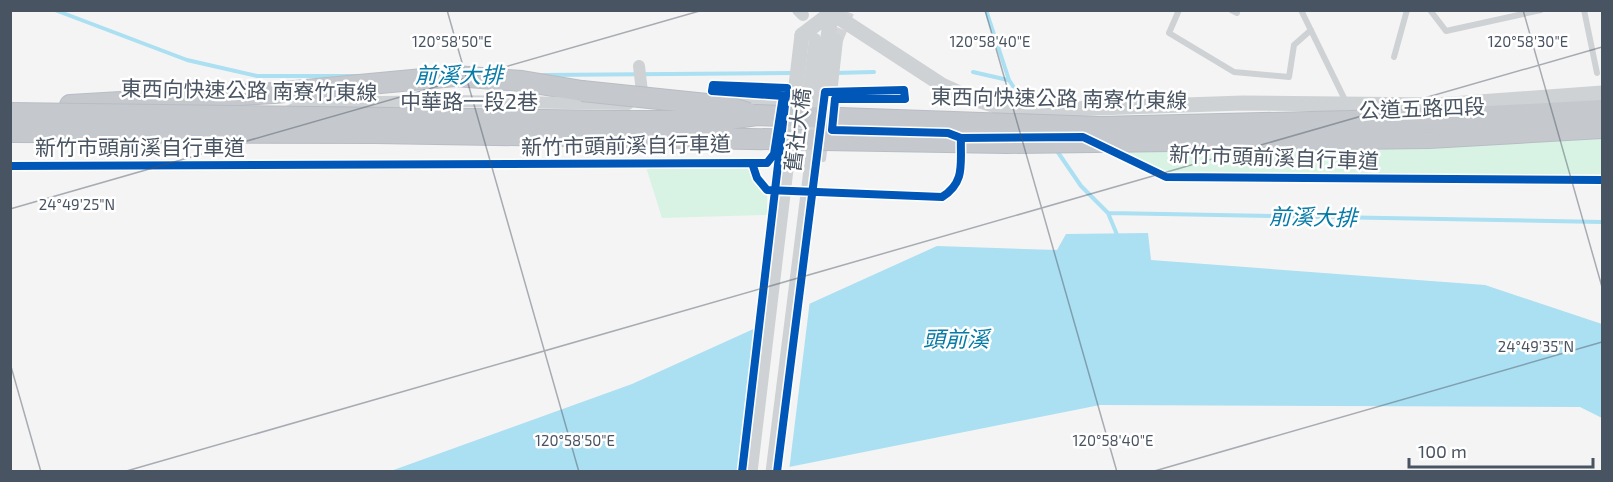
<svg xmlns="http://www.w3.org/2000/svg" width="1613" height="482" viewBox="0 0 1613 482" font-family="'Exo 2','Noto Sans TC',sans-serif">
<rect width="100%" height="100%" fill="#f4f4f4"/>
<!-- green -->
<path fill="#d8f3e4" d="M1602,134V180L1166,177L1083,137Z
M645,164L753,166L757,178L767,190V215L662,218Z"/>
<!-- water -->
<path fill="#abdff2" d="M1148,233L1151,260L1485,285L1602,324V418L1580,407L1100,405L769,471L388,472L632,384L937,246L1057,250L1066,234Z"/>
<!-- pier -->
<path fill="#f4f4f4" d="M810,300L789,471H737L756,325Z"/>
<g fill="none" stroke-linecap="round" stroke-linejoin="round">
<!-- stream -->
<path stroke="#abdff2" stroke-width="4" d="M55,10L187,60L257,76H359
M986,10L1009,80L1024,103
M973,72L1008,80
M834,73L874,72
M543,75L794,73
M1055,148L1081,186L1108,213L1602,222
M1108,213L1118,237"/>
<!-- minor-tunnel -->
<path stroke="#d2d4d7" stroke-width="12" stroke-dasharray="12 6" stroke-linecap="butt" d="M837,40L849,10"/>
<defs>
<path id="trunk" d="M70,105L274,93L455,76L522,81L582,91
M1433,119L1602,110
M1429,138L1602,128"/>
</defs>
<!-- trunk casing -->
<use href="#trunk" stroke="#b8bdc4" stroke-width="22"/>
<!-- service -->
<path stroke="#cfd2d4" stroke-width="6" d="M1179,10L1169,33L1234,72L1289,77L1294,45L1311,30
M1231,10L1237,13
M1301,10L1347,104
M1430,10L1446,31L1541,10
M1584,10L1597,73
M1394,57L1407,10
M823,159L828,121"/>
<!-- minor -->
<path stroke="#cfd2d4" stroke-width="12" d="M798,10L803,15
M639,66L642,92
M732,103H830L837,40
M807,103L815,39
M285,113L307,103L455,101L628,104"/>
<!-- tertiary -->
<path stroke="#cfd2d4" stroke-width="15" d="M827,10L942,85L971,98L1012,111L1243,103L1438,105L1602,93
M802,35L831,13
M827,43L832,10"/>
<!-- trunk -->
<use href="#trunk" stroke="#c5c9ce" stroke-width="20"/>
<defs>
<path id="trunk-bridge" d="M582,91L726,106L748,113
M10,113L615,121H714L757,115L1099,127L1433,119
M10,132L375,133L1007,143L1429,138"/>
</defs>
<!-- trunk-bridge casing -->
<use href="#trunk-bridge" stroke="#b8bdc4" stroke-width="22" stroke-linecap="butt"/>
<!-- tertiary-bridge -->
<path stroke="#cfd2d4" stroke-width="15" d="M750,472L802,35
M773,472L827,43"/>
<!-- trunk-bridge -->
<use href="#trunk-bridge" stroke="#c5c9ce" stroke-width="20"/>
<defs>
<path id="cycleway" d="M10,166L752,163L757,178L767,190L942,197C966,182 960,163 961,138L1083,137L1166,177L1602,180
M742,472L787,88L713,85L712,91L783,96L774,154L767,163H752
M777,472L825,92L904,90L905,99H835L832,130L948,133L961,138"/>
</defs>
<!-- cycleway casing -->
<use href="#cycleway" stroke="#fff" stroke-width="11"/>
<!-- cycleway -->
<use href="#cycleway" stroke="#0057b8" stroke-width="8"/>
</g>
<!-- ticks -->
<path fill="none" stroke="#495462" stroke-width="1.5" stroke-opacity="0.45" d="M447,10L579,472M985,10L1117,472M1523,10L1602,287M10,209L703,10M10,363L41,472M123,472L1602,47M1151,472L1602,342"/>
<g text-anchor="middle" stroke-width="5" stroke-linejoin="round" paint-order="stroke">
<!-- street labels -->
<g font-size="21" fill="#495462" stroke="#fff">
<text transform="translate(249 91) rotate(1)" y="7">東西向快速公路 南寮竹東線</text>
<text transform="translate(1059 99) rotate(1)" y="7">東西向快速公路 南寮竹東線</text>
<text x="469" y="109">中華路一段2巷</text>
<text transform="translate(1422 109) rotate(-2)" y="7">公道五路四段</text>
<text transform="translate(798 130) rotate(-83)" y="7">舊社大橋</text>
<text transform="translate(626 146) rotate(-1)" y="7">新竹市頭前溪自行車道</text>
<text x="140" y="155">新竹市頭前溪自行車道</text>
<text transform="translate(1274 158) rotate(2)" y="7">新竹市頭前溪自行車道</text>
</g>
<!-- water labels -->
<g font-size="22" font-style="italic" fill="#067ba7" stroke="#fff">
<text x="459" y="83">前溪大排</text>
<text transform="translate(1313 217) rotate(1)" y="8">前溪大排</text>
<text x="956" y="347">頭前溪</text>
</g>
</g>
<g font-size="15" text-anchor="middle" fill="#495462" stroke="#fff" stroke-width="5" stroke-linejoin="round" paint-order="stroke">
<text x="452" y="47">120°58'50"E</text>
<text x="990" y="47">120°58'40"E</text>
<text x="1528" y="47">120°58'30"E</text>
<text x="77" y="210">24°49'25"N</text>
<text x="1536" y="352">24°49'35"N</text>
<text x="575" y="446">120°58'50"E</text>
<text x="1113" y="446">120°58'40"E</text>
</g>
<!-- border -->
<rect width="1613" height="482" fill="none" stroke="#495462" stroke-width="24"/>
<!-- scale -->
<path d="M1409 458v9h184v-9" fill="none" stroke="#495462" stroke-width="3"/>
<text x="1418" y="458" font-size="18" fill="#495462" stroke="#ffffff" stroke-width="4.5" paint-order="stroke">100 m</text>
</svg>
